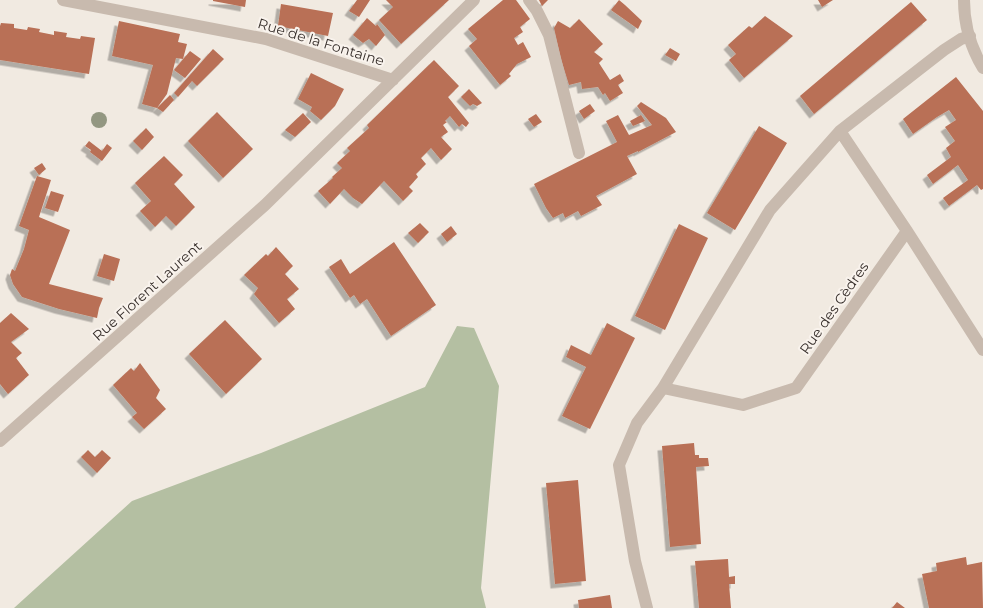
<svg xmlns="http://www.w3.org/2000/svg" width="983" height="608" viewBox="0 0 983 608" font-family="Montserrat,sans-serif">
<defs>
<filter id="shadow"><feDropShadow dx="-4.5" dy="4.5" stdDeviation="0" flood-color="#0004"/></filter>
</defs>
<rect width="100%" height="100%" fill="#f1eae1"/>
<!-- green -->
<path fill="#b4bfa2" d="M457,326L474,328L499,386L481,588L486,608H14L132,501L261,453L425,387Z"/>
<!-- building -->
<path fill="#b97056" filter="url(#shadow)" d="M213,0H246L245,7L213,1Z
M357,0H370L359,17L349,11Z
M386,0H449L401,44L379,20L393,7Z
M503,0H516L530,19L520,27L523,32L514,38L518,45L523,42L531,57L517,64L509,74L511,76L500,85L469,46L477,39L468,29Z
M539,0H548L542,6Z
M619,0L625,5L642,21L638,29L611,10Z
M818,0H833L822,7Z
M911,2L927,20L814,114L800,96Z
M281,4L333,13L328,36L278,26Z
M765,16L793,36L744,78L729,60L736,54L728,45L749,26L752,28Z
M367,18L376,26L377,24L385,35L376,46L369,39L363,43L353,35Z
M579,19L603,44L594,52L603,59L599,63L610,80L620,74L624,81L618,85L623,93L610,101L605,93L603,95L598,87L582,89L581,82L569,85L561,59L554,28L558,21L570,28Z
M119,21L180,34L178,42L187,44L183,59L176,58L167,94L157,108L142,104L153,65L112,56Z
M1,23L14,24V28L27,30L28,27L40,29L39,32L54,35V31L67,33L66,37L80,39L81,36L95,38L89,74L0,60V26Z
M670,48L680,54L676,61L665,55Z
M213,49L224,59L197,86L192,81L178,97L174,93Z
M190,51L201,59L185,78L174,70Z
M434,60L459,86L448,97L469,123L466,127L462,124L459,127L450,116L445,121L447,122L443,125L448,132L441,137L452,149L441,160L431,148L421,158L426,164L416,174L418,177L409,187L413,191L403,201L384,181L362,204L353,198L344,189L330,204L318,191L333,178L332,177L342,168L337,163L350,151L347,148L369,128L367,125Z
M311,73L344,89L335,106L321,120L310,111L312,107L298,99Z
M956,77L983,111V189L981,190L977,185L949,206L943,198L968,180L958,165L933,184L927,175L951,157L946,148L955,141L945,127L956,120L949,110L937,117L913,134L903,119Z
M469,89L482,103L477,106L473,104L470,106L461,97Z
M170,95L174,100L163,112L157,108Z
M641,102L666,118L676,132L638,152V151L627,156L637,174L596,196L602,205L581,216L578,211L565,218L563,213L553,218L546,208L534,184L617,142L606,121L618,115L629,135L652,125L637,106Z
M590,104L595,111L584,119L579,111Z
M217,112L253,149L223,178L188,141Z
M303,113L311,122L295,137L285,130Z
M536,114L542,122L534,127L528,119Z
M641,115L645,121L633,126L630,121Z
M759,126L787,143L735,230L707,213Z
M146,128L154,137L142,150L133,141Z
M89,141L102,151L107,144L112,148L102,161L90,152L91,150L85,146Z
M164,156L183,175L174,184L195,207L176,226L166,216L155,227L140,211L151,201L135,183Z
M42,163L46,169L39,175L34,168Z
M37,176L51,180L39,217L70,230L49,284L103,298L99,308L97,318L59,309L22,297L13,284L10,275L12,269L15,271L24,249L29,230L19,226Z
M51,191L64,195L58,212L45,208Z
M420,223L429,232L418,243L408,233Z
M679,224L708,238L665,330L635,316Z
M451,226L457,234L447,242L441,234Z
M394,242L436,305L391,336L367,299L360,304L354,295L350,298L329,267L341,259L350,274Z
M276,247L293,266L285,274L299,289L287,299L295,309L279,323L254,294L258,288L244,275L266,254L268,256Z
M104,254L120,259L114,281L97,276Z
M11,313L29,329L11,342L22,353L16,358L29,375L8,394L0,384V323Z
M225,320L262,359L226,394L189,354Z
M607,323L635,338L590,429L562,416L586,367L566,357L571,345L591,355Z
M140,363L160,390L156,398L166,409L144,429L132,417L137,413L113,385L131,368L134,371Z
M694,443L695,455H699V458H708L709,466L696,467L701,544L670,547L662,446Z
M88,450L95,457L102,450L111,458L97,473L81,457Z
M578,480L586,581L555,584L546,483Z
M966,557L967,565L982,562L983,608H929L922,574L937,571L936,563Z
M728,559L729,577L735,576V584H729L731,608H699L695,561Z
M610,595L612,608H579L578,600Z
M897,602L905,608H892Z"/>
<g fill="none" stroke-linecap="round" stroke-linejoin="round">
<!-- minor -->
<path stroke="#c8baae" stroke-width="12" d="M63,0L266,39L393,80
M529,0L537,11L549,35L579,153
M964,0C964,24 971,48 983,68
M840,131L907,231L983,350
M663,388L743,405L796,388L907,231
M0,441L265,205L474,0
M647,608L635,561L619,465L637,423L663,388L770,210L840,131L944,50L961,39L970,36"/>
</g>
<!-- trees -->
<circle fill="#939781" cx="99" cy="120" r="8"/>
<g text-anchor="middle" stroke-width="4" stroke-linejoin="round" paint-order="stroke">
<!-- street labels -->
<g font-size="14" fill="#372f2b" stroke="#f9f3ed">
<text transform="translate(321 42) rotate(17)" y="5">Rue de la Fontaine</text>
<text transform="translate(147 291) rotate(-42)" y="5">Rue Florent Laurent</text>
<text transform="translate(834 308) rotate(-55)" y="5">Rue des Cèdres</text>
</g>
</g>
</svg>
